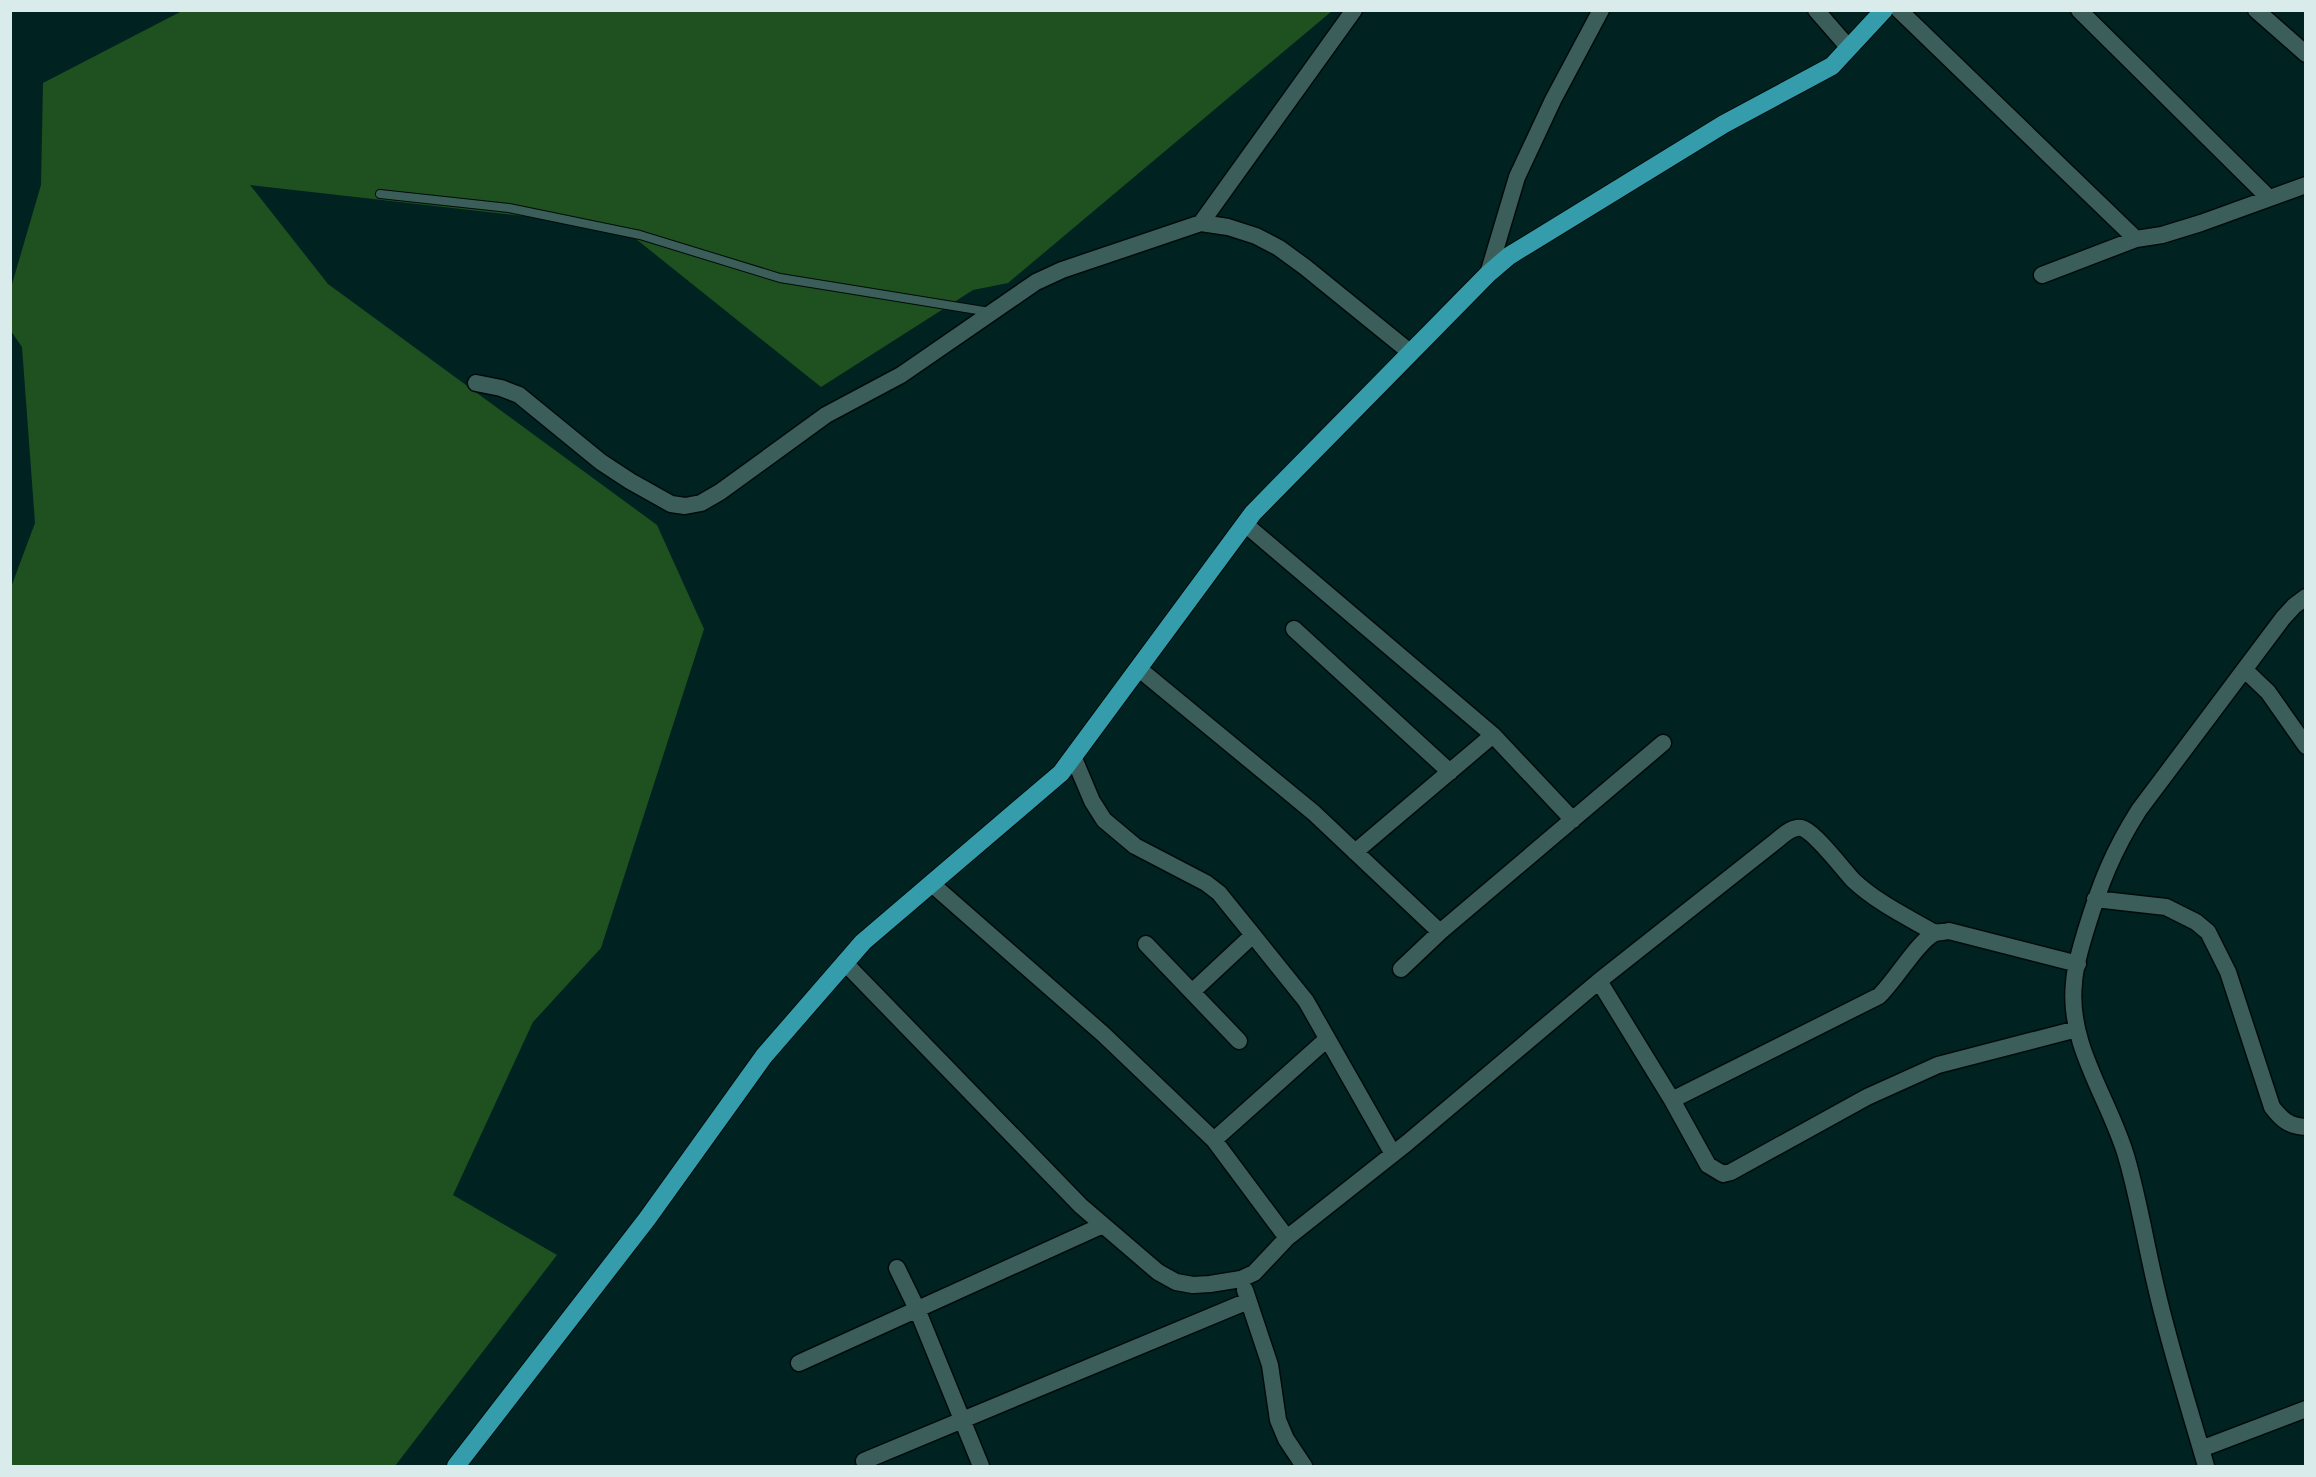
<svg xmlns="http://www.w3.org/2000/svg" width="2316" height="1477" viewBox="0 0 2316 1477" font-family="Raleway,sans-serif">
<rect width="100%" height="100%" fill="#002321"/>
<!-- forest -->
<path fill="#1e511f" d="M182,11H1332L1008,283L973,290L821,387L621,227L250,185L328,284L657,525L704,629L601,948L533,1022L453,1195L557,1255L395,1466H11L10,590L35,523L22,347L11,331L10,291L41,185L43,83Z"/>
<g fill="none" stroke-linecap="round" stroke-linejoin="round">
<defs>
<path id="lane" d="M380,194L509,208L640,235L780,278L990,312"/>
<path id="street" d="M1816,10L1849,48
M1899,10L2136,239
M2079,10L2268,197
M2256,10L2306,54
M1201,223L1354,10
M1488,274L1517,177L1553,100L1601,10
M2042,275L2136,239L2162,235L2201,223L2306,185
M476,383L501,388L519,395L601,462L630,481L671,504L685,506L701,503L720,492L826,415L901,375L1036,282L1062,270L1201,223L1228,227L1256,236L1279,248L1305,267L1411,353
M1245,524L1493,735L1573,820
M1294,629L1450,772
M1138,668L1314,813L1440,932
M2245,670L2268,692L2306,746
M1073,756L1092,801L1104,820L1135,846L1206,883L1219,893L1253,935L1306,1001L1393,1154
M1355,852L1493,735
M933,885L1103,1034L1214,1140L1287,1238
M2095,899L2166,907L2196,922L2208,932L2228,972L2272,1107C2282,1120 2289,1126 2306,1127
M1146,944L1239,1041
M845,963L1081,1206L1158,1272L1176,1282L1193,1285L1210,1284L1241,1279L1254,1273L1287,1238L1407,1143L1599,981L1776,841C1783,835 1795,824 1804,829C1817,835 1842,868 1853,880C1876,902 1907,917 1935,933
M1401,969L1440,932L1663,743
M1599,981L1672,1100L1708,1165L1723,1174L1731,1172L1867,1097L1938,1065L2077,1029
M1193,991L1253,935
M1672,1100L1879,996C1895,981 1918,941 1935,933C1939,932 1945,932 1949,931L2078,964
M1214,1140L1327,1039
M897,1268L917,1309L981,1466
M1245,1290L1270,1365L1278,1420L1286,1439L1304,1466
M799,1363L1103,1225
M2201,1449L2306,1409
M864,1461L1248,1301
M2206,1466C2189,1407 2170,1348 2156,1287C2146,1245 2139,1201 2127,1159C2111,1101 2067,1046 2074,983C2075,965 2081,947 2086,930C2100,884 2113,851 2139,810L2283,618L2294,606L2306,597"/>
<path id="primary" d="M456,1466L647,1219L764,1056L863,942L1061,773L1253,513L1488,274L1509,256L1724,124L1832,66L1884,10"/>
</defs>
<!-- lane casing -->
<use href="#lane" stroke="#000b0a" stroke-width="10"/>
<!-- street casing -->
<use href="#street" stroke="#000b0a" stroke-width="19"/>
<!-- primary casing -->
<use href="#primary" stroke="#000b0a" stroke-width="20"/>
<!-- lane -->
<use href="#lane" stroke="#3b5e5b" stroke-width="8"/>
<!-- street -->
<use href="#street" stroke="#3b5e5b" stroke-width="16"/>
<!-- primary -->
<use href="#primary" stroke="#349caa" stroke-width="18"/>
</g>
<!-- border -->
<rect width="2316" height="1477" fill="none" stroke="#d9ebea" stroke-width="24"/>
</svg>
